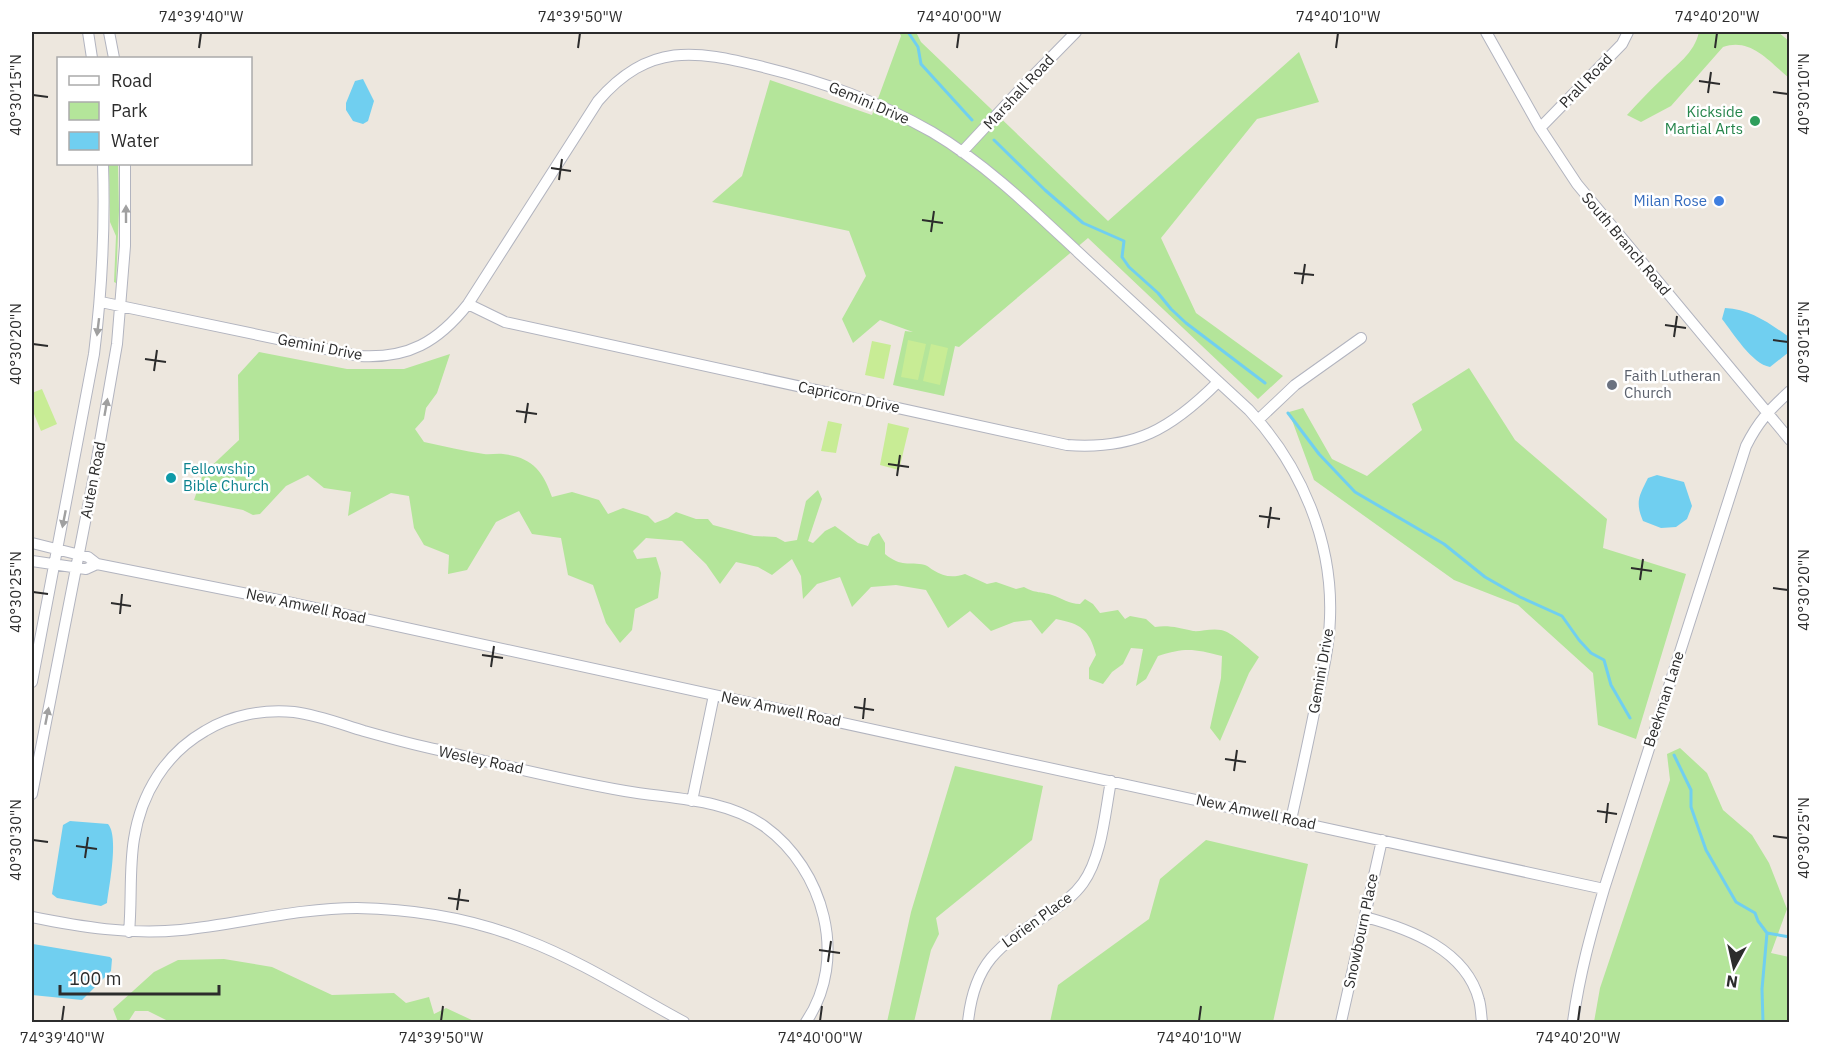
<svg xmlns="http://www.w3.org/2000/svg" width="1821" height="1054" viewBox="0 0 1821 1054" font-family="'IBM Plex Sans',sans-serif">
<rect width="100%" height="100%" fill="#ede7de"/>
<!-- green -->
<path fill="#b4e59a" d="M899,32H916L921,42L1108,221L1299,52L1319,102L1257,119L1161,238L1196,313L1283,376L1258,399L1088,238L959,347L955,346L944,396L893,385L905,331L913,332L880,320L853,343L842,319L866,276L849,231L712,202L742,176L770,80L872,115L901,36Z
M1699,32H1778L1789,41V78C1769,61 1750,37 1723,47L1671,106L1641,122L1627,115C1638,103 1649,91 1661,80C1676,65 1694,54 1699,32Z
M109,164H118L119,210L116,283L114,282L116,236L110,222Z
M259,352L347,369H404L450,354L437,393L426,408L424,419L415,429L424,442C444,446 464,451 484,454C490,455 497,453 503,454C532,457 543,471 552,497L572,492L599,500L608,514L623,508L648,516L655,523L668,518L676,512L696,519H708L713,525L754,536L776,537L785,542L797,540L806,501L818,490L822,499L808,541L813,543L825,531L835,526L858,543L868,546L872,537L879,533L885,543V554C902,568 908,561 925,565C928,566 931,569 933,570C944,577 953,578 965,574L987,584L996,582L1016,589L1024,587C1037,594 1040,591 1052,595C1062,598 1069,604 1080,604L1085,599L1093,604L1100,613L1118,610L1125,619L1130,616L1146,619L1155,627C1169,625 1179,628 1193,631C1200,632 1211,628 1221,630C1231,631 1250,650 1259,657L1249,673L1220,741L1210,728L1221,678L1222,656C1194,649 1186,647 1158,656L1146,679L1136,686L1143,649L1131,648L1123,664L1112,672L1103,684L1089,679V668L1096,655C1089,629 1081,624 1056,619L1042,634L1031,620L1014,622L991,631L970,611L948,628L926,590L896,585L871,587L852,607L840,577L817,584L803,599L801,576L792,559L772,575L758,567L736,562L720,584L706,564L682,541L646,538L633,551L637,559L656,557L661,573L658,598L635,609L632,630L620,643L606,623L593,585L568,575L561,538L532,534L519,511L496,522L467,570L448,574L449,555L424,545L414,528L409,496L391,493L348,516L351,492L324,488L308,475L286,486L260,514L253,515L243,510L194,500L203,474L239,440L238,375Z
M1469,368L1515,440L1607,519L1603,548L1686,574L1636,739L1598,725L1593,673L1518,605L1454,580L1314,480L1289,412L1303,408L1332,459L1367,476L1422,430L1412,404Z
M1680,748L1707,773L1723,810L1752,835L1769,863L1787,909L1771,953L1789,957V1022H1594L1600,988L1670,780L1667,754Z
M955,766L1043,786L1032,840L936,918L939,934L931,950L914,1022H887L911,912Z
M1206,840L1308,864L1273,1022H1050L1058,985L1149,919L1160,879Z
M224,959L272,967L332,995L394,993L406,1003L429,997L434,1014L446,1008L476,1022H170L148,1011H135L128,1022H118L113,1009L154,972L178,960Z"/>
<!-- pitch -->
<path fill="#c8ec95" d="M908,340L926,344L918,380L901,377Z
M872,341L891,345L884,379L865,375Z
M931,344L948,348L940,385L923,381Z
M42,389L57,424L41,431L32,409V393Z
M828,421L842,424L836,453L821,451Z
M888,423L909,428L899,470L880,465Z"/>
<!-- water -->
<path fill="#70cff0" d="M363,79L374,101L368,121L363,124L353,121L346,110V103L355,81Z
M1725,308C1750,309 1769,323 1789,337V352L1770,367C1752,364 1733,333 1722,319Z
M1657,475L1684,482L1692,506L1687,519L1676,527L1661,528L1643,521C1635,502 1639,496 1648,478Z
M70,821L108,824C119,836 109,886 107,903L101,906L57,898L52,894L63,825Z
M33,944L110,957L112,959L111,971L82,1000L32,995Z"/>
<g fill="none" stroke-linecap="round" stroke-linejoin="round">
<!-- stream -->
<path stroke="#70cff0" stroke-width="3" d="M908,32L918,47L921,64L972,120
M994,140L1045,190L1083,223L1124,241L1122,257L1129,267L1158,293L1171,309L1186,323L1265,383
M1288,413L1319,454L1355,492L1444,544L1485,577L1520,597L1562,616L1579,640L1591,653L1604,660L1611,685L1630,718
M1674,755L1691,790V807L1706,850L1736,902L1755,913L1758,921L1767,933L1790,937
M1763,1022L1762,989L1767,933"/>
<defs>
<path id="minor" d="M88,32L92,58
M109,32L114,58
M1486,32L1540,128L1577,184L1790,440
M1540,128L1622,44L1628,32
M962,152L1029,80L1076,32
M101,302L359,356C408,359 438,342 468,304L598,101C649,42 695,50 763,67C824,82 877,101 932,132C986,164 1033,210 1079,253C1136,305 1192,358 1249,410C1301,466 1333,541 1330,618C1329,650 1321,681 1314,713C1307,748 1299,784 1291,820
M468,304L505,322L1067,445C1135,450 1171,429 1218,382
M1258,420L1295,385L1361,338
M32,543L88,557L97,564L278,600L1604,889
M32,561L86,569L97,564
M32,682L94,354C102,290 105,228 103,164
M32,794L94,476L117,344L125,246V164
M692,801L714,695
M32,917C81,927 130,935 181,930C239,924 298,908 357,908C414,909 473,919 526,940C581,961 632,994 684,1022
M1365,917C1410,929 1466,950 1479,1000C1481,1007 1481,1015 1482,1022
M129,932C132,901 129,869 134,839C141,794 165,754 205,731C231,715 264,709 294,712C318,715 341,724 364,731C389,738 414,745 439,750C500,765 563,780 625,791C671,799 724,798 764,826C824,869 849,959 806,1022
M968,1022C974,963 998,946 1045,916C1059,906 1073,897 1083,883C1102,857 1105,812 1111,781
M1341,1022L1382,840
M1573,1022C1579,976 1591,933 1604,889L1746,446C1758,422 1769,410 1790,391"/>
</defs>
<!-- minor casing -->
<use href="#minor" stroke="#b2b4bf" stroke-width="12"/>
<!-- minor -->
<use href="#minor" stroke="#fff" stroke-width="10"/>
</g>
<!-- one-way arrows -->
<defs><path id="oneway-solid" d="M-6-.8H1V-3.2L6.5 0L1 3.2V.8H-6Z" transform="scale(1.5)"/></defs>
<g fill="#a0a0a0">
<use href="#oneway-solid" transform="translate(126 214) rotate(-90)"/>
<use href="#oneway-solid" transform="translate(98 327) rotate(97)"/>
<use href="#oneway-solid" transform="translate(106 407) rotate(-80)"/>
<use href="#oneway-solid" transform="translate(64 519) rotate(101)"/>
<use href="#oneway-solid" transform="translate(47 716) rotate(-79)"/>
</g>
<!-- ticks -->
<path fill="none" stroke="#2c2c2c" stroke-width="2" d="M199,48L201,33M578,48L580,33M957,48L959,33M1336,48L1338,33M1715,48L1717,33M1699,81L1720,84M1773,92L1788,94M1708,93L1711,72M33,95L48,97M551,168L571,171M559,180L562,159M922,220L943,223M931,232L934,211M1294,273L1314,275M1302,284L1305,264M1665,325L1686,328M1674,337L1677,316M1773,340L1788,342M33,344L48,346M145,359L166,362M154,371L157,350M516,411L537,414M525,423L528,403M888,464L909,467M897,476L900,455M1259,516L1280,519M1268,528L1271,507M1631,568L1652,571M1640,580L1643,559M1773,588L1788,590M33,592L48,594M111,603L131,606M120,614L122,594M482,655L503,658M491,667L494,646M854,707L874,710M863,719L865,698M1225,759L1246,762M1234,771L1237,750M1597,811L1617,814M1606,823L1608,803M1773,836L1788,838M33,840L48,842M76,846L97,849M85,858L88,837M448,898L469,901M457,910L460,889M819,950L840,953M828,962L831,941M62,1021L64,1006M441,1021L443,1006M820,1021L822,1006M1199,1021L1201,1006M1578,1021L1580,1006"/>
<!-- markers -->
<circle fill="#2e9e5b" stroke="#fff" stroke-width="2" cx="1755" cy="121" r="6"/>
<circle fill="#3f7fe0" stroke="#fff" stroke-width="2" cx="1719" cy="201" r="6"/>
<circle fill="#6b7280" stroke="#fff" stroke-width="2" cx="1612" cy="385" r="6"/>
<circle fill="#0f9aa8" stroke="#fff" stroke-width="2" cx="171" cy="478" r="6"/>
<g text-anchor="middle" stroke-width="5" stroke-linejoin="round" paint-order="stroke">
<!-- street labels -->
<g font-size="15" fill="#2c2c2c" stroke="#fff">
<text transform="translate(1586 81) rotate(-46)" y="5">Prall Road</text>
<text transform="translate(1019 92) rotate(-47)" y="5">Marshall Road</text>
<text transform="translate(869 103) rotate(23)" y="5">Gemini Drive</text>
<text transform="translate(1626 244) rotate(50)" y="5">South Branch Road</text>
<text transform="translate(320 347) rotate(11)" y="5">Gemini Drive</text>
<text transform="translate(849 397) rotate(12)" y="5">Capricorn Drive</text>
<text transform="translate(93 480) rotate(-79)" y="5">Auten Road</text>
<text transform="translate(306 606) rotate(12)" y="5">New Amwell Road</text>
<text transform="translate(1321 671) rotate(-80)" y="5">Gemini Drive</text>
<text transform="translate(1664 699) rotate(-72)" y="5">Beekman Lane</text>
<text transform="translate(781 709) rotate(12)" y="5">New Amwell Road</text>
<text transform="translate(481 760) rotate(12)" y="5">Wesley Road</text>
<text transform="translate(1256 812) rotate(12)" y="5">New Amwell Road</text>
<text transform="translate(1037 920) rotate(-36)" y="5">Lorien Place</text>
<text transform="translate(1361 931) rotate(-78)" y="5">Snowbourn Place</text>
</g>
<!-- leisure labels -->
<g font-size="15" fill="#27864d" stroke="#fff" text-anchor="end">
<text x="1743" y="117">Kickside<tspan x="1743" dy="17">Martial Arts</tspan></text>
</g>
<!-- shop labels -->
<g font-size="15" fill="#366cbe" stroke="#fff" text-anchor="end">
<text x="1707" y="206">Milan Rose</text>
</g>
<!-- worship labels -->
<g font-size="15" fill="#5b616d" stroke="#fff" text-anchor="start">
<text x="1624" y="381">Faith Lutheran<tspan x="1624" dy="17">Church</tspan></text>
</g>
<!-- culture labels -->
<g font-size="15" fill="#0d838f" stroke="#fff" text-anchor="start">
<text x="183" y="474">Fellowship<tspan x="183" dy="17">Bible Church</tspan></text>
</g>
</g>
<!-- border -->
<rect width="1821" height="1054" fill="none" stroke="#ffffff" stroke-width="66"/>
<!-- legend -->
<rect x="57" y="57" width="195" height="108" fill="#ffffff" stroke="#ababab" stroke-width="1.5"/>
<rect x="69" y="76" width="30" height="9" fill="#ffffff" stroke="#ababab" stroke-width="1.5"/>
<text x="111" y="87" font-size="18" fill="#2c2c2c">Road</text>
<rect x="69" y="102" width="30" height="18" fill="#b4e59a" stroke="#ababab" stroke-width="1.5"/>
<text x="111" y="117" font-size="18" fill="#2c2c2c">Park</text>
<rect x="69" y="132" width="30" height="18" fill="#70cff0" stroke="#ababab" stroke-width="1.5"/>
<text x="111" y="147" font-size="18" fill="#2c2c2c">Water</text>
<!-- north arrow -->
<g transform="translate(1734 967) rotate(188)" stroke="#ffffff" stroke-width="4.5" paint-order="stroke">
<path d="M0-4.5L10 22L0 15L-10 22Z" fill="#2c2c2c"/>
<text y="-9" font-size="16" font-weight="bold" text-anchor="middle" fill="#2c2c2c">N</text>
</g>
<!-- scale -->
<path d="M60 985v9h159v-9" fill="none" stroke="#2c2c2c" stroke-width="3"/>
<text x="69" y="985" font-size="18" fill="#2c2c2c" stroke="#ffffff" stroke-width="4.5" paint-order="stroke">100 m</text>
<rect x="33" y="33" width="1755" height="988" fill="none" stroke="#2c2c2c" stroke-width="2"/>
<g font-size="15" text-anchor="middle" fill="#2c2c2c">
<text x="201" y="22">74°39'40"W</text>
<text x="580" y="22">74°39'50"W</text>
<text x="959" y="22">74°40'00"W</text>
<text x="1338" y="22">74°40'10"W</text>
<text x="1717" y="22">74°40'20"W</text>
<text transform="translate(1804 94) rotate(-90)" y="5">40°30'10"N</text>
<text transform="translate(16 95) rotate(-90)" y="5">40°30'15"N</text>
<text transform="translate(1804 342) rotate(-90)" y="5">40°30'15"N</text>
<text transform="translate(16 344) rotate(-90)" y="5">40°30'20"N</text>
<text transform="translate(1804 590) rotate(-90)" y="5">40°30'20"N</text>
<text transform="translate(16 592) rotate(-90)" y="5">40°30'25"N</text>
<text transform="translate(1804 838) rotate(-90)" y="5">40°30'25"N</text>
<text transform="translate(16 840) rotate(-90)" y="5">40°30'30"N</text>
<text x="62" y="1043">74°39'40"W</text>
<text x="441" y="1043">74°39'50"W</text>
<text x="820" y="1043">74°40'00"W</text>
<text x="1199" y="1043">74°40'10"W</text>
<text x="1578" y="1043">74°40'20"W</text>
</g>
</svg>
